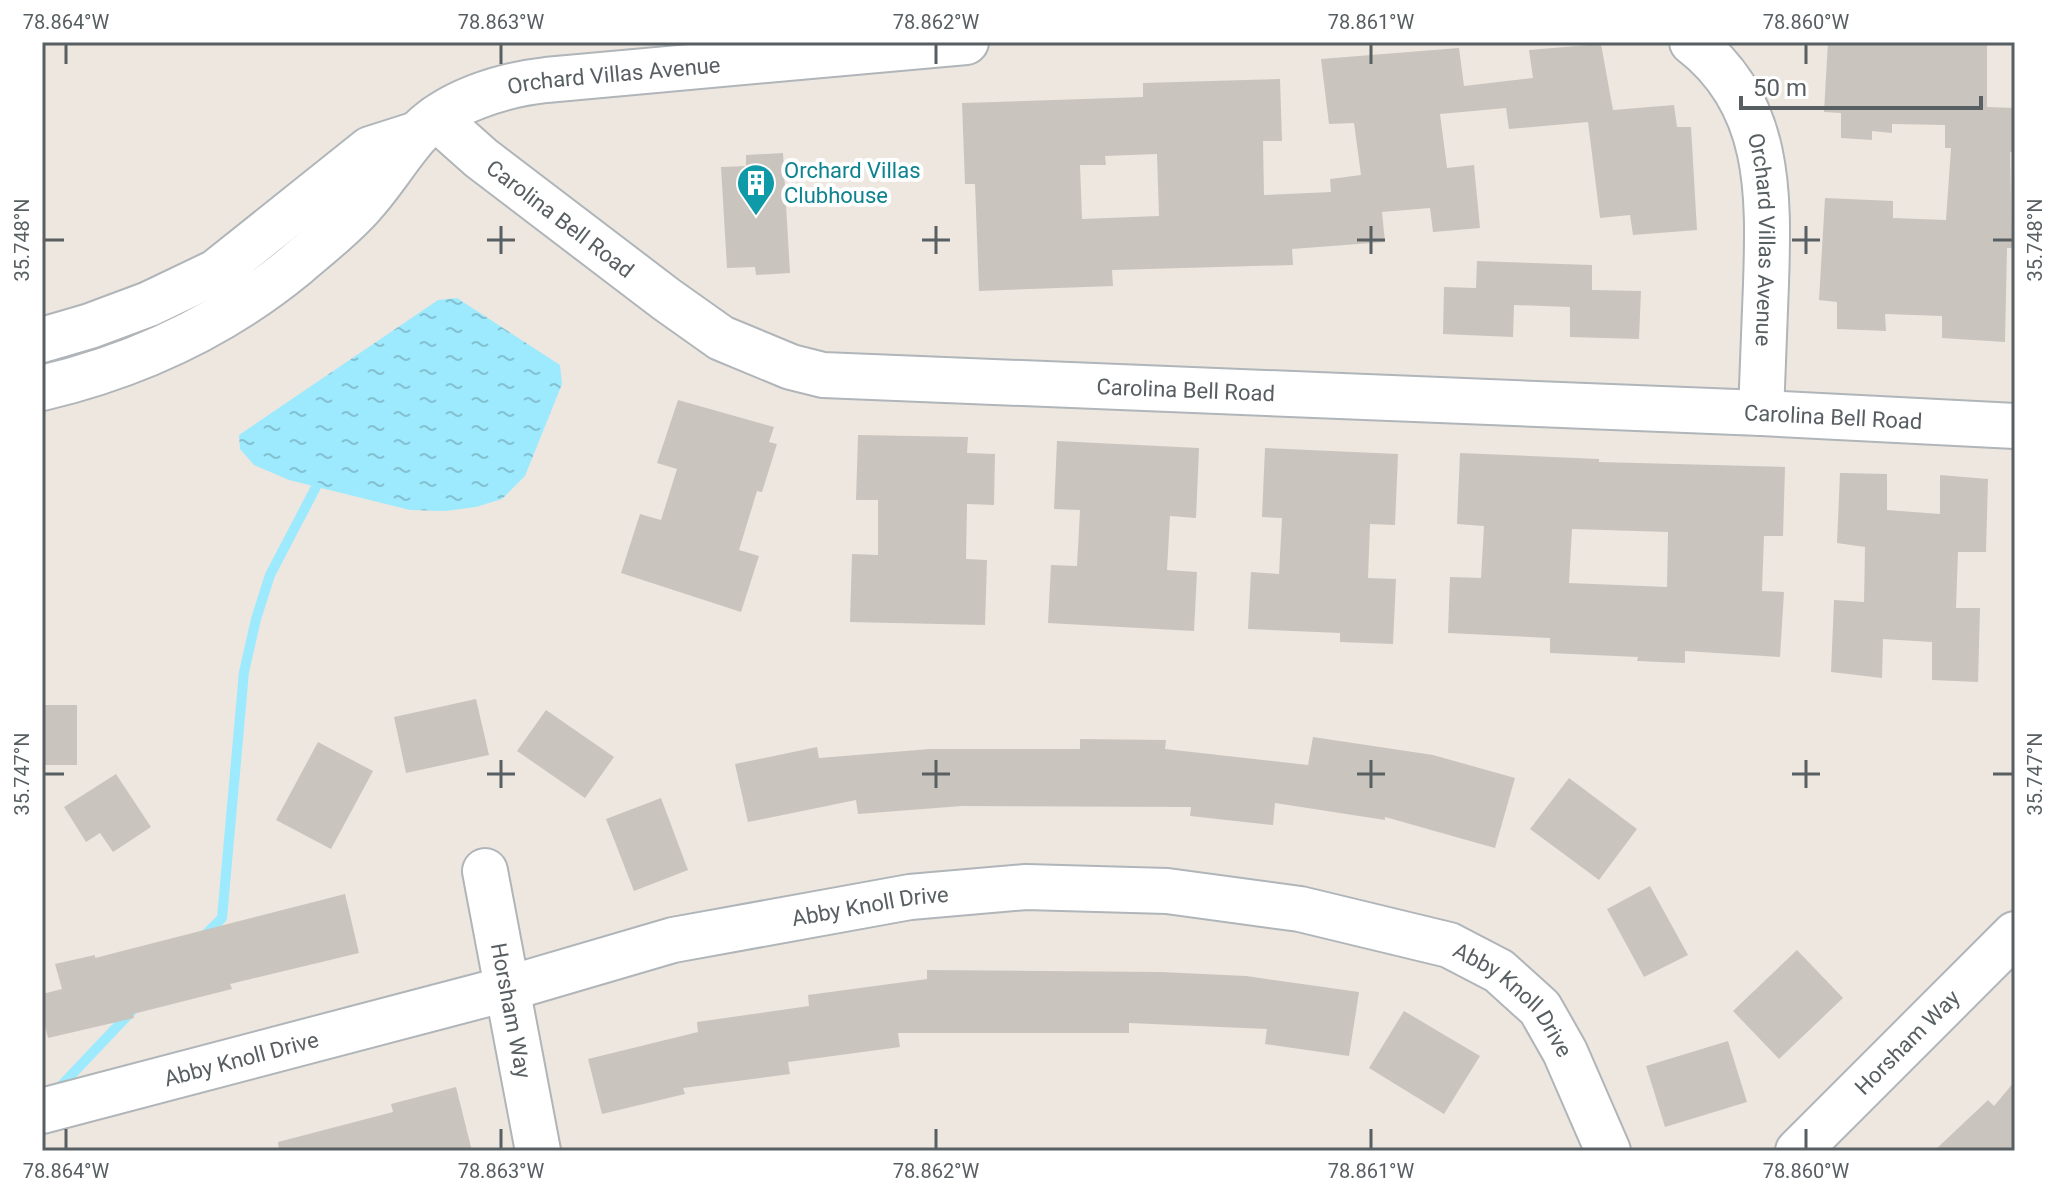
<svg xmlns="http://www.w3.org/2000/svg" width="2057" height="1193" viewBox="0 0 2057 1193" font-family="Roboto,sans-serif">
<defs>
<pattern id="water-ripples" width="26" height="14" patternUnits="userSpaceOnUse" patternTransform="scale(2)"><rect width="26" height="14" fill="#9deaff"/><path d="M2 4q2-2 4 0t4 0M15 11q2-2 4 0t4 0" fill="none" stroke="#83c1d2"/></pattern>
</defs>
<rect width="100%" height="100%" fill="#ede7df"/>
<!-- water -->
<path fill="url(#water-ripples)" d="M457,298L560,365L562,384L525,476L502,499L476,507L445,511L410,510L289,480L254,465L240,449L239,435L438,300Z"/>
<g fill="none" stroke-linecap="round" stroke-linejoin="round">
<!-- stream -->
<path stroke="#9deaff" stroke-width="10" d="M203,937L222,918L244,672L256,619L270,575L316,487
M57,1090L131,1012"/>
</g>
<!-- building -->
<path fill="#cac4be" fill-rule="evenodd" d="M1828,42H1987V107L2015,108V152H2010L2012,248H2007L2005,342L1942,338V316L1885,314L1886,331L1837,329V302L1819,300L1825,198L1893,201V218L1946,220L1951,148H1945V125L1892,124V133L1872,131V140L1841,138V113L1824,112Z
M1601,44L1613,110L1674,105L1677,127H1691L1697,230L1633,235L1630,215L1600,218L1588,122L1509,129L1506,108L1440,114L1447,168L1474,165L1480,228L1433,232L1430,208L1382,212L1385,242L1292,249L1293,265L1112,270L1113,286L979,291L975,184H965L962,103L1143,97V83L1280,79L1282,141H1263L1264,195L1331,192L1330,179L1361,175L1354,123L1329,124L1321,59L1459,48L1464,86L1533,78L1529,50ZM1157,154L1159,216L1082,219L1080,165H1106L1105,156Z
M783,153L790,273L756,275L755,267L727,268L721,167L746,166V155Z
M1477,261L1592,265V290L1641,291L1639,339L1570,337V307L1514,305L1513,337L1443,334L1444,287L1476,288Z
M678,400L774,427L769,442L777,444L762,492L757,491L739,550L759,556L741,612L621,573L640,514L661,520L677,469L657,463Z
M858,435L968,437L967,453L995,454L994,505L967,504L966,559L987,560L985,625L850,622L852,554L878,555V500H856Z
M1057,441L1199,448L1196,518L1170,516L1167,570L1197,572L1194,631L1048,623L1051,565L1077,566L1080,510L1054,509Z
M1265,448L1398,454L1395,525L1370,524L1368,578L1396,579L1393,644L1340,642V633L1248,629L1251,572L1279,574L1282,518L1262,517Z
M1460,453L1599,459V462L1785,467L1783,536H1764L1762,591L1784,592L1780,657L1685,651V663L1637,661L1638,657L1550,653V638L1448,633L1450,577L1481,578L1484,526L1457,524ZM1572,529L1668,532L1667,587L1569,583Z
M1840,473L1887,474V510L1940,514V475L1988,479L1986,552H1958L1956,608H1980L1978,682L1932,680V642L1883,639L1882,678L1831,672L1834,600L1864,602L1865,547L1837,543Z
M476,699L489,755L406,773L394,717Z
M42,705H77V765H42Z
M546,710L614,757L585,798L517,751Z
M1313,737L1433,755L1515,778L1495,848L1385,817V820L1275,803L1273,825L1190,816L1191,807L962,806L858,814L856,800L748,822L735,764L817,747L819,758L930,749H1080V739L1166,740L1165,749L1308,765Z
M318,742L373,771L331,849L276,820Z
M116,774L151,827L113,852L100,833L86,842L64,807Z
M1569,778L1637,829L1599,880L1530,829Z
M661,798L688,870L634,891L606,819Z
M1650,886L1688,955L1644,977L1607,909Z
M345,894L359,953L230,984L232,989L133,1014L134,1018L48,1038L42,1014V994L62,989L55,964L95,955V958Z
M1797,950L1843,998L1779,1059L1733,1011Z
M927,970L1161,972L1246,976L1359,992L1349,1056L1265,1044L1267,1029L1129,1023V1033H898L900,1047L788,1062L790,1074L683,1088L685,1094L602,1114L588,1059L698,1032L697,1022L809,1006L808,995L927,979Z
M1404,1011L1480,1056L1444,1114L1369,1068Z
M1728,1041L1747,1102L1665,1127L1646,1066Z
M2015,1081V1151H1934L1988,1100L1994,1106Z
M456,1087L472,1151H279L278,1142L393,1112L391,1104Z"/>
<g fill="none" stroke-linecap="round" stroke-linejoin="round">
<defs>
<g id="minor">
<path id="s1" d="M1692,42C1771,103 1769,193 1766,284C1764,327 1763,370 1761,413"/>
<path id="s2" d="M436,118L481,158L666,299L721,338L791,367L823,375L1761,413L2015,426"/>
<path d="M42,340L90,326L149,304L216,272L370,149L417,134"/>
<path id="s3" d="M42,388C135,366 222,326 296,265C318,246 344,226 363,204C382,183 397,158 415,137C445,102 502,85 546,80L966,42"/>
<path id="s4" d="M485,871L538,1151"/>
<path id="s5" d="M42,1111L506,989L673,940L910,897L1026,887L1167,891L1300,909L1449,945L1499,971L1540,1008L1565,1052L1608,1151"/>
<path id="s6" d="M1798,1151L2015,934"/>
</g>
</defs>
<!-- minor casing -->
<use href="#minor" stroke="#b0b5b9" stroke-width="48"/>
<!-- minor -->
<use href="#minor" stroke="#fff" stroke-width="44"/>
</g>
<!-- ticks -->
<path fill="none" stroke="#585f62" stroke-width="3" d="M66,44V64M501,44V64M936,44V64M1371,44V64M1806,44V64M501,226V254M936,226V254M1371,226V254M1806,226V254M44,240H64M487,240H515M922,240H950M1357,240H1385M1792,240H1820M1993,240H2013M501,760V788M936,760V788M1371,760V788M1806,760V788M44,774H64M487,774H515M922,774H950M1357,774H1385M1792,774H1820M1993,774H2013M66,1129V1149M501,1129V1149M936,1129V1149M1371,1129V1149M1806,1129V1149"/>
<!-- icons -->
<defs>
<symbol id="building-pin" viewBox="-11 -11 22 30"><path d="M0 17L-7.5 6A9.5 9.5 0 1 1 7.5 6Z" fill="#0f9aa8" stroke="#fff"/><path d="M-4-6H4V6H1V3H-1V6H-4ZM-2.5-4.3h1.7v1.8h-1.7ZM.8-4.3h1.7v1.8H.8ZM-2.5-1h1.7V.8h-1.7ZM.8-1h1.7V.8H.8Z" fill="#fff"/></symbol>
</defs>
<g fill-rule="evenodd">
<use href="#building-pin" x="734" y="161" width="44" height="60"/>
</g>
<g text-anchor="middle" stroke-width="8" stroke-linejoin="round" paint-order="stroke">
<!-- street labels -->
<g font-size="22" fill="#585f62" stroke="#fff">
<text dy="8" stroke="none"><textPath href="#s3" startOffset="674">Orchard Villas Avenue</textPath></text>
<text dy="8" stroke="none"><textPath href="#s2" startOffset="160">Carolina Bell Road</textPath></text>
<text dy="8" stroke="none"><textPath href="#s1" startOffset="220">Orchard Villas Avenue</textPath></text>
<text dy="8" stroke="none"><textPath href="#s2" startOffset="832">Carolina Bell Road</textPath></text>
<text dy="8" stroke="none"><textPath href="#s2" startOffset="1480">Carolina Bell Road</textPath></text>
<text dy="8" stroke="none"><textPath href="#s5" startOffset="854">Abby Knoll Drive</textPath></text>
<text dy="8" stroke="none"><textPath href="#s5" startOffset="1526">Abby Knoll Drive</textPath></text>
<text dy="8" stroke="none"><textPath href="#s4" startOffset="142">Horsham Way</textPath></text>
<text dy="8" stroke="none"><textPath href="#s6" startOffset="154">Horsham Way</textPath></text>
<text dy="8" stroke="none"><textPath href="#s5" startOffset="206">Abby Knoll Drive</textPath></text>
</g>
<!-- culture labels -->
<g font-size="22" fill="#0d838f" stroke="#fff" text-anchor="start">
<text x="784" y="178">Orchard Villas<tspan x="784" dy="25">Clubhouse</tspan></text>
</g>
</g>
<!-- border -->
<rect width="2057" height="1193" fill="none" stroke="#ffffff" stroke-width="88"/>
<!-- scale -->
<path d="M1741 96v12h240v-12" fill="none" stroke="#585f62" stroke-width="4"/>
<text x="1753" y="96" font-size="24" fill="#585f62" stroke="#ffffff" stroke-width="6" paint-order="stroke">50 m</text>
<rect x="44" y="44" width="1969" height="1105" fill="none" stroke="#585f62" stroke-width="3"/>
<g font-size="20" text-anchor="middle" fill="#585f62">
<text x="66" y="29">78.864°W</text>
<text x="501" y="29">78.863°W</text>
<text x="936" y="29">78.862°W</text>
<text x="1371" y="29">78.861°W</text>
<text x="1806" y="29">78.860°W</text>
<text transform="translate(22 240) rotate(-90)" y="7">35.748°N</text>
<text transform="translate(2035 240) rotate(-90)" y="7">35.748°N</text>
<text transform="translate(22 774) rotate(-90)" y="7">35.747°N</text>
<text transform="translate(2035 774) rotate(-90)" y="7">35.747°N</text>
<text x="66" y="1178">78.864°W</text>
<text x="501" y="1178">78.863°W</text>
<text x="936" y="1178">78.862°W</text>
<text x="1371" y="1178">78.861°W</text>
<text x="1806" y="1178">78.860°W</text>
</g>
</svg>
